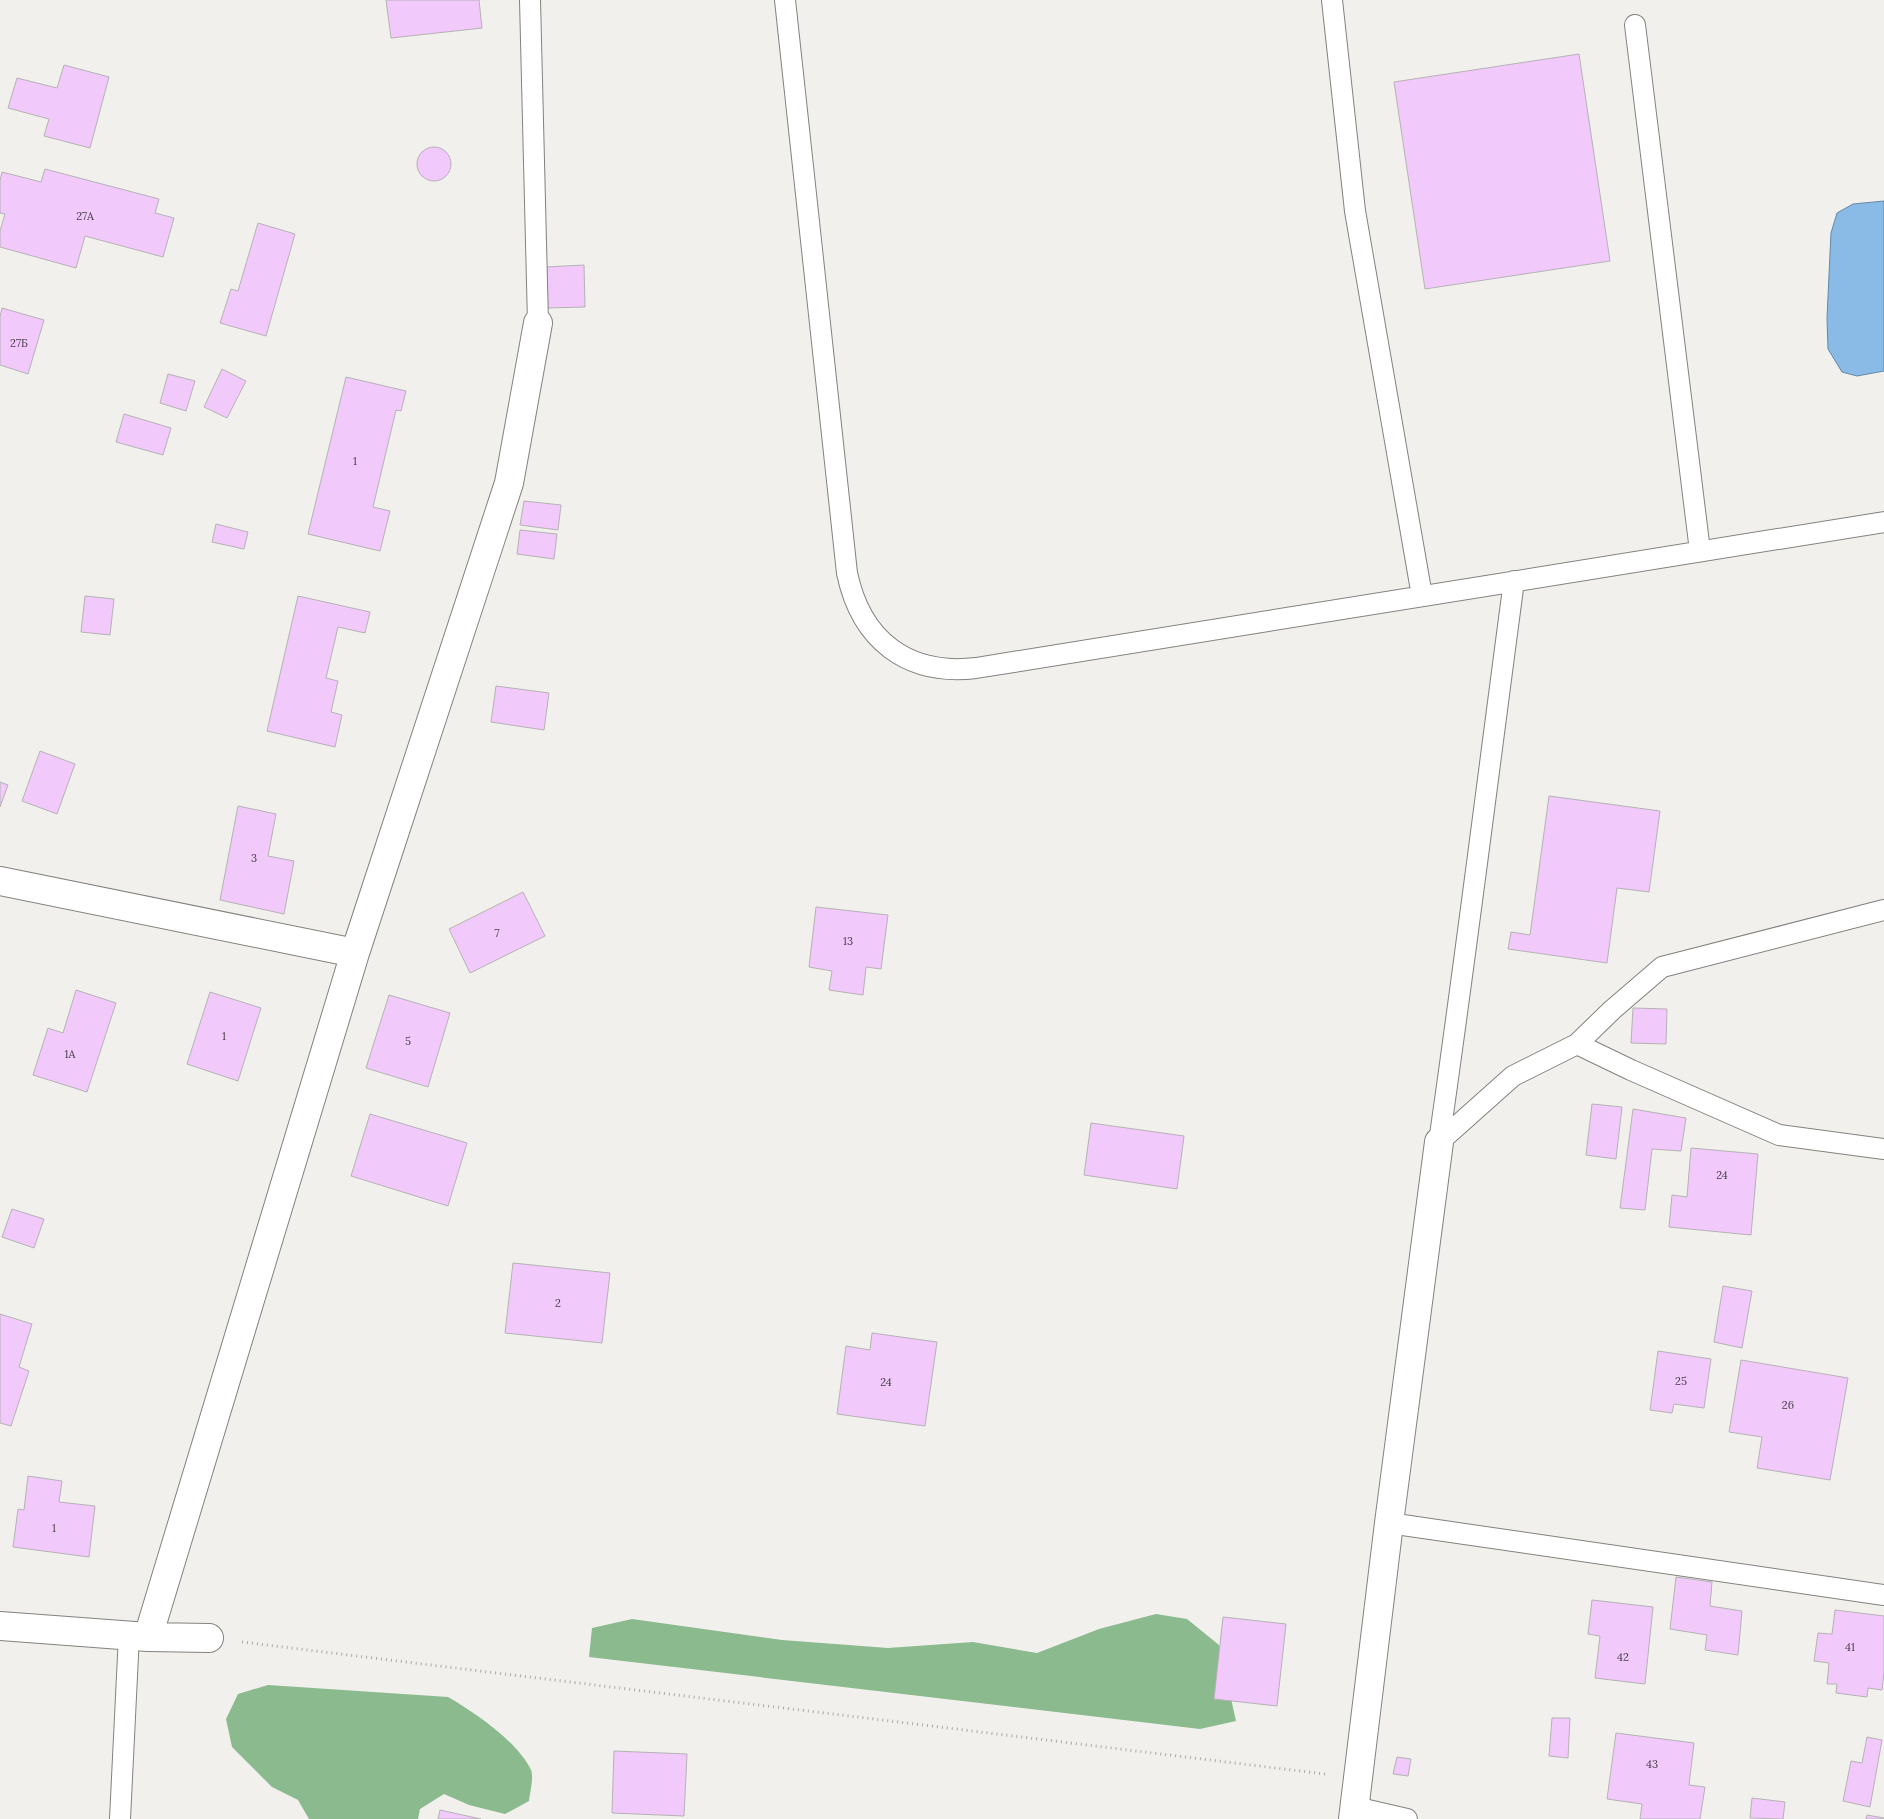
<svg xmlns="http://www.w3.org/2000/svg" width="1884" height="1819" viewBox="0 0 1884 1819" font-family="Lora,serif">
<rect width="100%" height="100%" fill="#f1f0ec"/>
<!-- forest -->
<path fill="#8aba8e" d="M1156,1614L1187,1619L1219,1645L1236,1721L1200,1729L589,1657L592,1628L632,1619L782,1640L888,1648L973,1642L1037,1653L1099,1629Z
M268,1685L448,1697C474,1712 518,1742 531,1770C534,1777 530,1792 529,1801L505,1814L469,1805L444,1794L420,1809L418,1819H309L298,1800L272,1787L232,1747L226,1719L238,1694Z"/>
<!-- water -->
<path fill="#8abbe6" stroke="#6588a6" d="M1884,201V371L1857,376L1842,372L1828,349L1827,318L1831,233L1837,213L1853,204Z"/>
<!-- building -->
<path fill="#f2c9fb" stroke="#b5b2b5" d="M386,0H479L482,28L391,38Z
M1579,54L1610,261L1425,289L1394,82Z
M64,65L109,77L90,148L44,136L49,119L8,108L17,78L57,88Z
M417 164a17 17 0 1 1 34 0a17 17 0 1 1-34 0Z
M45,169L159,199L155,213L174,218L163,257L85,236L76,268L0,247V231L5,214L0,213V181L2,172L41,182Z
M258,223L295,234L266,336L220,323L231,289L238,291Z
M584,265L585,307L547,308L546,267Z
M2,308L44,320L28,374L0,365V317Z
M222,369L246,381L227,418L204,407Z
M168,374L195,381L186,411L160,403Z
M346,377L406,391L401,411L396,410L373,507L390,511L380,551L308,534Z
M124,414L171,428L163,455L116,442Z
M524,501L561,505L558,530L520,525Z
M216,524L248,532L244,549L212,542Z
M520,530L557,534L554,559L517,554Z
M85,596L114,599L110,635L81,632Z
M298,596L370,612L365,633L338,627L326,678L338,681L331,712L342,715L335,747L267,731Z
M496,686L549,693L544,730L491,722Z
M40,751L75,764L57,814L22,801Z
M0,782L8,785L0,807Z
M1549,796L1660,811L1649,892L1617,888L1607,963L1508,949L1511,932L1530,935Z
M238,806L276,814L268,856L294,861L284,914L220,900Z
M523,892L545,936L470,973L449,929Z
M816,907L888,915L881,969L866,967L863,995L829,990L832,971L809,967Z
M76,990L116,1003L87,1092L33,1075L48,1028L63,1033Z
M210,992L261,1008L238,1081L187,1064Z
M389,995L450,1013L428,1087L366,1068Z
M1633,1008L1667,1009L1666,1044L1631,1043Z
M1592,1104L1622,1107L1616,1159L1586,1155Z
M1633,1109L1686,1118L1681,1151L1652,1149L1645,1210L1620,1208Z
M370,1114L467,1143L448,1206L351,1176Z
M1091,1123L1184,1136L1177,1189L1084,1175Z
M1691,1148L1758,1154L1751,1235L1669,1227L1672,1195L1687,1197Z
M12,1209L44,1219L34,1248L2,1237Z
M513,1263L610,1273L602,1343L505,1333Z
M1723,1286L1752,1291L1742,1348L1714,1342Z
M0,1314L32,1324L19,1367L29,1371L11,1426L0,1423Z
M872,1333L937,1342L925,1426L837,1414L846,1346L870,1350Z
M1658,1351L1711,1359L1704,1408L1674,1404L1672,1413L1650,1410Z
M1741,1360L1848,1378L1830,1480L1757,1468L1762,1437L1729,1432Z
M28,1476L62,1481L59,1502L95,1506L89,1557L13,1547L18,1509L24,1510Z
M1676,1577L1712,1582L1710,1606L1742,1611L1738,1655L1705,1650L1707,1635L1670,1629Z
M1592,1600L1653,1607L1645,1684L1595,1678L1600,1636L1588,1634Z
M1835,1610L1884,1616V1673L1882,1690L1868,1688L1867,1697L1836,1693L1837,1684H1827L1829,1663L1814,1661L1818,1633L1832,1634Z
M1223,1617L1286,1624L1277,1706L1214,1699Z
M1552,1718H1570L1568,1758L1549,1756Z
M1616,1733L1694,1743L1689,1785L1705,1787L1700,1819H1640L1642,1804L1607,1799Z
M1867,1737L1882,1740L1870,1807L1843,1801L1851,1761L1862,1763Z
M614,1751L687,1754L684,1816L612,1813Z
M1397,1757L1411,1759L1408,1776L1393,1774Z
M1752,1798L1785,1802L1783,1819L1750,1818Z
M440,1810L481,1819H438Z
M1867,1815L1884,1818V1819H1866Z"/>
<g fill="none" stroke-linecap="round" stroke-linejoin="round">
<defs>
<path id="lane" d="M530,0L538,323
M785,0L847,573C861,640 907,676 976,668L1884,522
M1332,0L1355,211L1422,596
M1635,25L1700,551
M1577,1044L1631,1070L1779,1135L1884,1149
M1439,1142C1466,955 1489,768 1514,581
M1439,1142L1513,1076L1577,1044L1612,1010L1662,967L1884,910
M1389,1523L1884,1595
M1355,1807L1407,1819
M120,1819L129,1635"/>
<path id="street" d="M0,881L355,953
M0,1626L148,1637L209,1638
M148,1637L355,953L509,483L538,323
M1353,1819L1389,1523L1439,1142"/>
</defs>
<!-- lane casing -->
<use href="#lane" stroke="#83827e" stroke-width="22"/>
<!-- street casing -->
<use href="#street" stroke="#83827e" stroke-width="30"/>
<!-- path -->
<path stroke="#abaaa7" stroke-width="3" stroke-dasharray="1 4" stroke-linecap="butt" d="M242,1642L1325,1774"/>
<!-- lane -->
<use href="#lane" stroke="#fff" stroke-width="20"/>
<!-- street -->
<use href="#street" stroke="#fff" stroke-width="28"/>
</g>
<g text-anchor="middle" stroke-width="4" stroke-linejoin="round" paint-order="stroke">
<!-- number labels -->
<g font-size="11" fill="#483e4a">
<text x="85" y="220">27А</text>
<text x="19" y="347">27Б</text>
<text x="355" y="465">1</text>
<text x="254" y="862">3</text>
<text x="497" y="937">7</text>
<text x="848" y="945">13</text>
<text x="224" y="1040">1</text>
<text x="408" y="1045">5</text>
<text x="70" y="1058">1А</text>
<text x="1722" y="1179">24</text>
<text x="558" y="1307">2</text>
<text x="1681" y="1385">25</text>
<text x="886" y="1386">24</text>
<text x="1788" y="1409">26</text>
<text x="54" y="1532">1</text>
<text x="1850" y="1651">41</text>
<text x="1623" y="1661">42</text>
<text x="1652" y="1768">43</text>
</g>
</g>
</svg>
